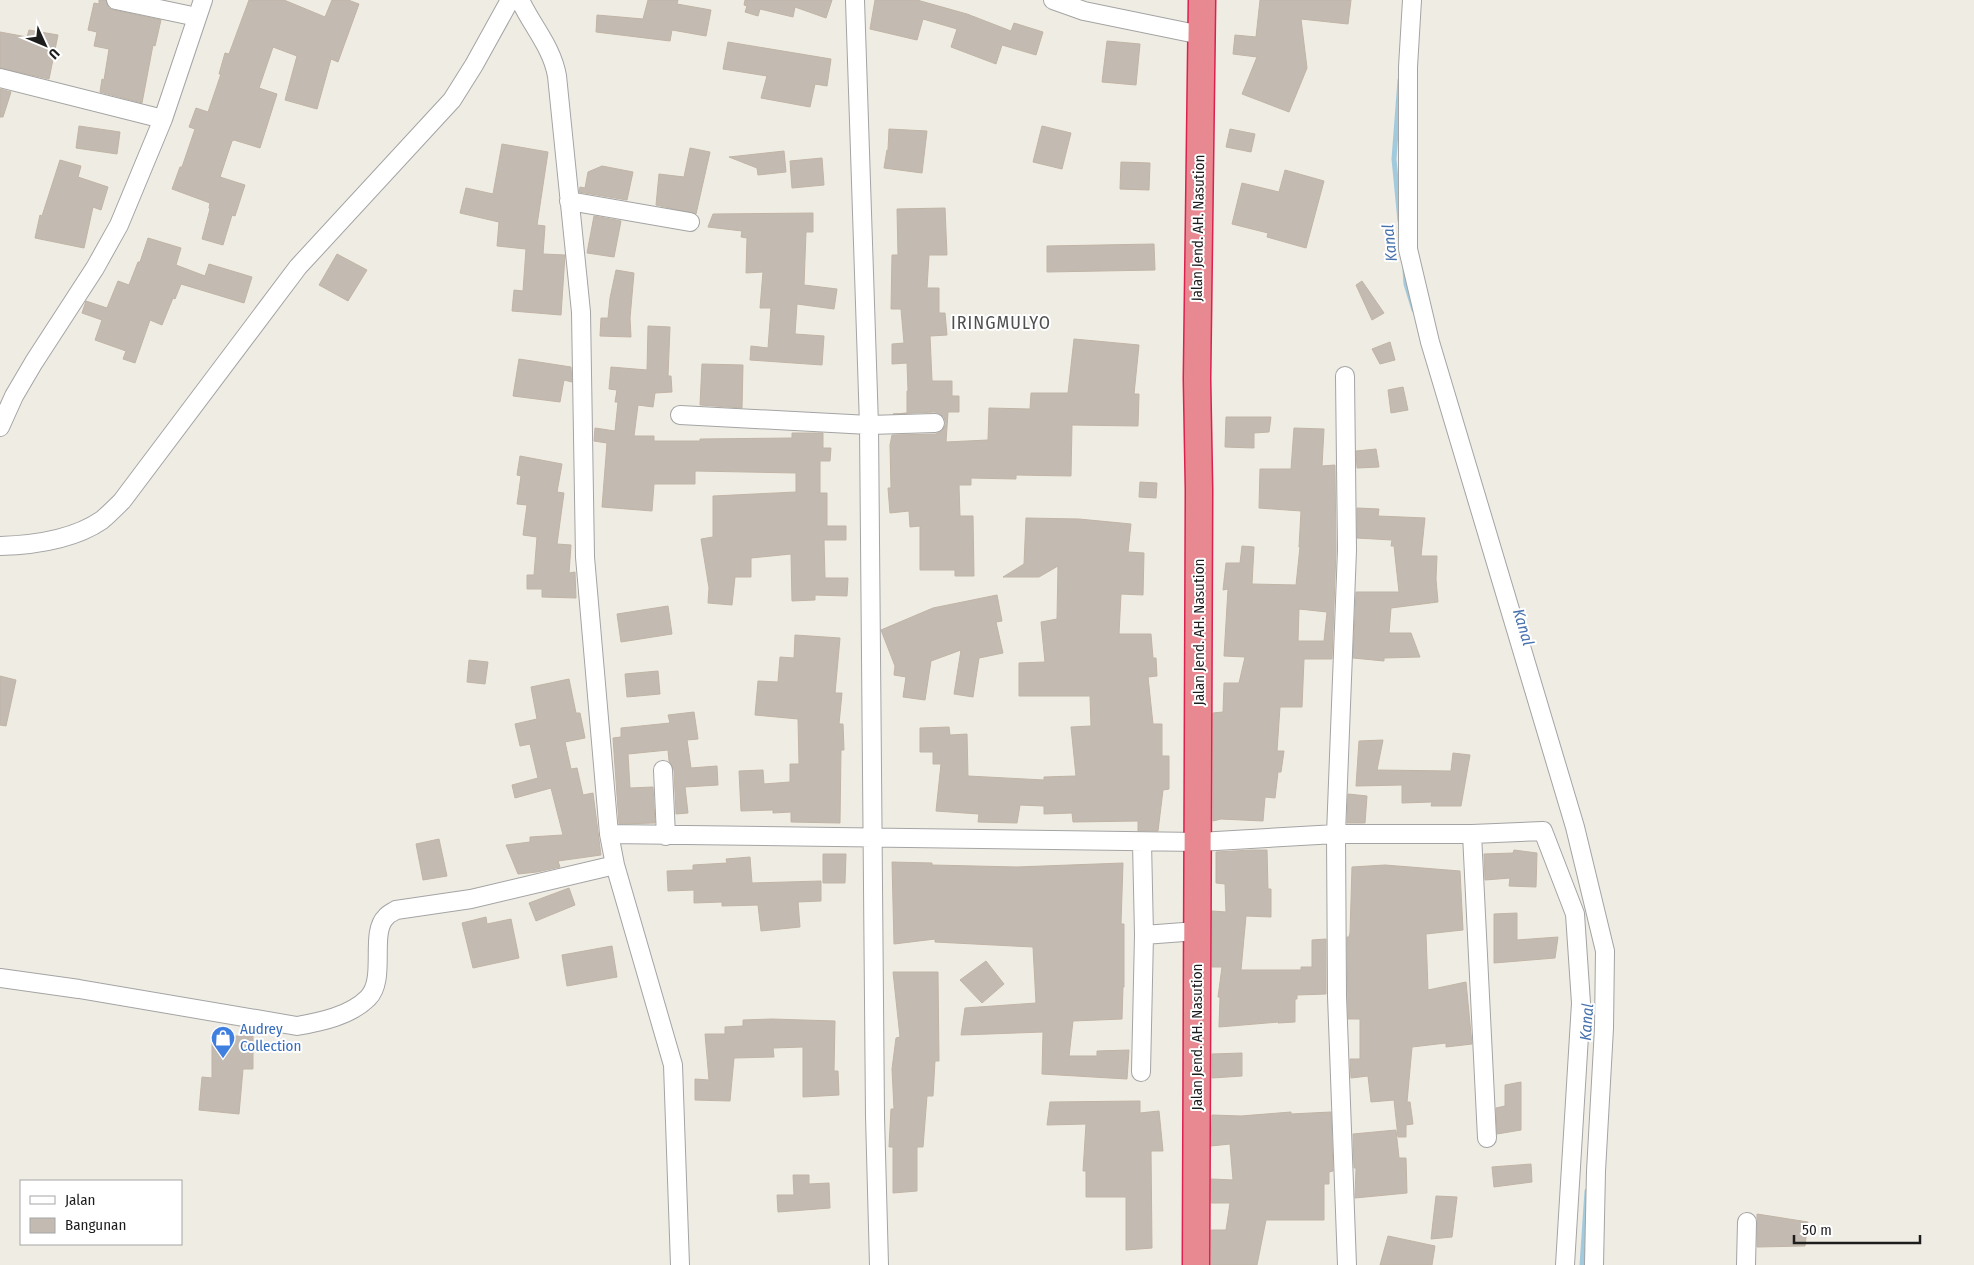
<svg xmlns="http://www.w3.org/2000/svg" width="1974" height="1265" viewBox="0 0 1974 1265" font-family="'Fira Sans Condensed',sans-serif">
<rect width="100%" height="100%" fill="#efece3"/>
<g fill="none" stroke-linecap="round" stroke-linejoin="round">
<!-- stream -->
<path stroke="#a2cadd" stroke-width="5" d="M1400,80L1394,159L1400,221
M1405,270L1406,284L1414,310
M1582,1265L1587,1191"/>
</g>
<!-- building -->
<path fill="#c3bbb2" stroke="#c1b4a5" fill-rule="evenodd" d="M99,0H106L109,8L114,10L161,20L155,46L153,45L142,103L100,92L102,79L104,80L109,49L94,46L97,32L88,30L94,3L99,4Z
M249,0H284L325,17L332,0H348L359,4L338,62L331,59L317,109L285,100L297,56L273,47L259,88L277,94L260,148L234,140L232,141L220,177L245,185L235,216L232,215L223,245L202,239L210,209L209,208L210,203L172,189L180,167H182L195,129L189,127L196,108L208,112L221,74H219L225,53L229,54Z
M648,0H678L677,4L711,10L706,36L672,30L670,41L596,32L597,15L643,19Z
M745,0H832L826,18L795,7L793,17L760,9L758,16L745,12L747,6L744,5Z
M875,0H917L967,14L1011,31L1014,23L1043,32L1036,55L1002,45L996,64L951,47L957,29L923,19L917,40L870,29Z
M1260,0H1351L1348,24L1301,19L1307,68L1289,112L1242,94L1257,57L1233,54L1235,35L1256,37Z
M29,30L58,35L49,79L0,68V32L27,37Z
M1107,41L1140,44L1136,85L1102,82Z
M728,42L831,59L827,86L815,84L810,107L761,98L767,76L723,69Z
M0,89L11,92L3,117H0Z
M79,126L120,132L117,154L76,148Z
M1042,126L1071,133L1062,169L1033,162Z
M889,129L927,131L922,173L884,168L887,150H888Z
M1230,129L1255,134L1251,152L1226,147Z
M502,144L548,152L537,225L545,226L543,254L565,255L561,315L512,311L514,290L523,291L526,249L497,246L499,222L460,213L466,188L493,194Z
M690,148L710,152L696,214L656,205L659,174L684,177Z
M784,151L786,172L758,175L757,168L729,157Z
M822,158L824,185L792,188L790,161Z
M60,160L81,166L78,177L108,187L101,210L93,207L84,248L35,238L40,215L42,216Z
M1121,162L1150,163L1149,190L1120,189Z
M602,166L633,172L627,200L579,192L580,187L585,188L588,172Z
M1285,170L1324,181L1306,248L1267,237L1268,233L1232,224L1242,183L1279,192Z
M945,208L947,255H929L927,288H939V313H945L947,335L930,336L932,381H952V396H959V412H948L946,442L988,440L989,408L1030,409L1031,393H1068L1074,339L1139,345L1134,394H1139L1138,426L1072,425L1071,476L1016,475V479L971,478V485H959L960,516H973L974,576H955V570H920V526L910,527L909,511L890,513L888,488H891L890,445L892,435L936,434L944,428L946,423L944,417L935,412L893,414L907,413V391H908L907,363L892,364V344L904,343L901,309H891L892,255H898L897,209Z
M813,213V232H806L804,285L837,289L834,309L797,304L795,334L824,336L822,365L750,360L751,346L768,348L771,308H760L763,272L746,273L747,238L741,237L742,231L708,227L713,214Z
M594,216L621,221L614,257L587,253Z
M148,238L181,248L176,265L205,276L209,264L252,277L244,303L181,284L175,299L173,298L162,325L150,320L135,363L123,359L126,351L95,340L102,320L82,313L86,301L107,308L118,281L129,285L138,262H140Z
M1154,244L1155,270L1047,272V246Z
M337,254L367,270L348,301L319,285Z
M616,270L634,273L630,318L631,337L600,336L601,318H608L610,298Z
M1362,281L1384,313L1372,320L1356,285Z
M648,326L670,327L668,376H671L672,392L655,393L653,407L638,405L634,436H654V441H700V439L792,438V433H823V448H831L830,461H820V493H827V526H846V540H824L825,578H848L847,596L815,595V600L792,601L791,554L751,558V577H735L732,605L708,603L709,588L701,539L713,537V496L796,492V473L695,471V484H654L652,511L602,507L607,443L594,441L595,428L615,431L618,402H615L617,390L609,389L611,367L647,370Z
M1390,342L1395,360L1380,364L1372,349Z
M519,359L571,367L572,382L564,380L560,402L513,396Z
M702,364L743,365L742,408L700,405Z
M1403,387L1408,410L1391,413L1388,390Z
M1226,417H1271L1269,432L1254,433V448L1225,447Z
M1294,428L1324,429L1322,466L1335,465L1336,550L1332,659H1304L1302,707H1280L1277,751H1284L1281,772H1278L1275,798L1265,797L1263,821L1221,819L1213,821V713L1223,712L1224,683H1239L1245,657L1224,656L1228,589L1223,590L1226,563H1240L1242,546L1254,547L1252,584L1296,585L1300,547H1299L1301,511L1259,508L1260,469H1291ZM1299,609L1327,612L1324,641H1298Z
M1376,449L1379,467L1357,468L1356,451Z
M520,456L562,464L557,492L564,493L557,544L571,545L569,573L575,572L576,598L542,597V589H527V575H534L537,537L523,535L527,505L517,504L521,476L517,475Z
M1140,482L1157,483L1156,498L1139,497Z
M1357,508L1379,509L1378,516L1425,518L1421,556H1437L1436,579L1438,602L1391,608L1389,633H1411L1420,657L1384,658V661L1353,658L1356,592H1399L1394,546H1391L1392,540L1357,538Z
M1026,518L1079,519L1131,524L1128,552L1144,553L1143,595L1121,594L1119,634H1151L1153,658H1156L1157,676L1148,677L1153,724H1162V756H1169V789L1163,790L1158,831H1138V821L1073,822L1072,813L1044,814V806L1020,805L1017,823L978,822L979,814L936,811L941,764H933V752H920V728L949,727L950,735L967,734L968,776L1044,780V777L1076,776L1071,727L1091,726L1090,696H1019V663L1045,662L1041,622L1057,619L1058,566L1039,577H1003L1024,564Z
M997,595L1002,621L996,622L1003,653L979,658L973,697L954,694L961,650L931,661L925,700L903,697L906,677L894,675L895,666L881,630L933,608Z
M668,606L672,634L621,642L617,614Z
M795,635L840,638L835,693H842L839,724H843L844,750H841L840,823L791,822V812L773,813V810L741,811L739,771L763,770L764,784L790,782V764H799L798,719L755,715L758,681L778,682L780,657L794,658Z
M469,660L488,662L485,684L467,682Z
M658,671L660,694L627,697L625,674Z
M0,676L16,680L6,726L0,725Z
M569,679L576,713H580L585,738L565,742L571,769L577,768L583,795L593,793L601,855L558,861L560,867L537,872L518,874L506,845L530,842V837L563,835L551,788L515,798L512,785L538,778L530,744L520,746L515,724L537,719L531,687Z
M694,712L698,739L687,740L691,768L717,766L718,785L685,787L688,813L676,814L674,770L669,761L668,750L628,754L630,788L653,787L655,823L619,824L613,738L621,737V728L670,723L668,715Z
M1383,740L1377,770L1451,771L1453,753L1470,755L1461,806H1431L1432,802L1402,803V785L1356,786L1359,741Z
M1348,794L1367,796L1365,823H1347Z
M439,839L447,876L423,880L416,844Z
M1252,850H1267L1268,889H1271V917L1246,916L1241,970H1301V967H1312V940L1326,939V994L1297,995V999H1295V1022L1278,1023L1279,1022L1219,1027L1220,997H1218L1222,967H1212V911L1226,912L1225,884L1216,883V852Z
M1514,850L1537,853L1536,887L1509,886L1510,878L1485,880L1484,854L1513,853Z
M823,854H846L845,883H823Z
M750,857L752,883L821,881V901L798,902L800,927L761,931L758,905L722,906V902L694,903V890L668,891L667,871L693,870V865L727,863L726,859Z
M892,862L932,863V865L1017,867L1123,863L1121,924H1124V987H1123L1122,1019L1073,1021L1069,1056H1097V1051L1129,1050L1127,1079L1042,1074L1043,1032L961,1035L965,1008L1036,1003L1033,947L935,942V939L894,944Z
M1385,865L1460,871L1463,930L1426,934L1428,990L1466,982L1472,1044L1446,1047V1043L1412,1047L1407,1102H1410L1413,1124L1406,1125V1137H1398L1394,1100L1371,1102L1368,1076L1351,1078L1350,1059H1360V1019H1348L1347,937H1349L1350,933L1352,867Z
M569,888L575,905L536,921L529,903Z
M1517,913V940L1558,937L1555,958L1494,963V914Z
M486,917L487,924L511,919L519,958L473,968L462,923Z
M612,946L617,977L567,986L562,955Z
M986,961L1004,984L982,1003L960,980Z
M893,972H938L939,1061H935L933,1096H927L923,1147H917V1191L893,1193V1147H889L891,1109H894L892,1069L896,1038L900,1037Z
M772,1019L835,1021L834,1071H838L839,1095L803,1097V1047L773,1048L774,1057L734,1058L730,1101L695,1100V1079L709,1080L705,1034H725V1027L743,1026V1020Z
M212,1036H253V1069H243L239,1114L199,1110L202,1077L212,1078Z
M1242,1053V1076L1212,1078V1054Z
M1521,1082V1130L1497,1134L1496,1108L1505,1106V1085Z
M1140,1101V1113L1159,1111L1163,1151H1151L1152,1248L1126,1250V1197H1086V1171H1083L1086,1124L1047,1125L1050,1102Z
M1291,1112V1114L1331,1112L1333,1171L1329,1172V1184H1324V1220H1266L1257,1265H1211V1230H1226L1230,1203H1211V1179L1233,1180L1230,1144L1211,1146L1212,1115L1241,1116Z
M1396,1130L1399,1158H1406L1407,1193L1355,1198L1356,1168H1354L1353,1134Z
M1531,1164L1532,1182L1494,1187L1492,1167Z
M793,1175H809V1184L829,1183L830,1208L778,1212L777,1195H794Z
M1436,1196L1457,1197L1452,1237L1431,1239Z
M1757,1214L1808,1222L1805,1246L1757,1247Z
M1388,1236L1435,1246L1432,1265H1380Z"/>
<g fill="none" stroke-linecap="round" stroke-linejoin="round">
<defs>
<path id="minor" d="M116,0L197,17
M520,0C532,26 552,47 557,76L581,312L585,557L609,834L615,865L673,1065L680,1265
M855,0L869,425L875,1116L879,1265
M1053,0L1084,11L1201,35
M1412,0L1408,67V249L1430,342L1575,827L1605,951L1604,1028L1596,1171L1594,1265
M0,78L163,119
M569,201L690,222
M1345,376L1347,550L1336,834L1337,996L1347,1265
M680,415L869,425L935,423
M0,427L14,396L34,362L95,268L119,225L163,119L203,0
M0,546C34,545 73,540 102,520C109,514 116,507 122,501L298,267L452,100L474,65L510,0
M663,770L666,836
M609,834L1199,842L1336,834H1472L1543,831L1575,914L1581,1003L1565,1265
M1472,834L1487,1138
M1142,842L1144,935L1197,931
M0,978L79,989L297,1026C320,1022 350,1016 368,998C387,979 369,933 386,917C388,914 393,912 396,910L471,899L615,865
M1141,1072L1144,935
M1746,1265L1747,1222"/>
<path id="highway" d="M1196,1265L1199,490L1197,379L1202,0"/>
</defs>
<!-- minor casing -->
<use href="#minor" stroke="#a4a4a4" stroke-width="20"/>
<!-- highway casing -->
<use href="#highway" stroke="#dc214f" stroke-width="29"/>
<!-- minor -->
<use href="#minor" stroke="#fff" stroke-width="18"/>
<!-- highway -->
<use href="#highway" stroke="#e88992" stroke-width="26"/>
</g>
<!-- icons -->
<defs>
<symbol id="shop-pin" viewBox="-11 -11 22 30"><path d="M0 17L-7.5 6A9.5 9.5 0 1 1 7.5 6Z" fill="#3f7fe0" stroke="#fff"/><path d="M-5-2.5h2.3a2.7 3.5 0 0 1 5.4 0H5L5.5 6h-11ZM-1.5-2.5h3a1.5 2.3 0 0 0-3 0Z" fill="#fff"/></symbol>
</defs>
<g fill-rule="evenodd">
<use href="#shop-pin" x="209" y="1024" width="28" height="38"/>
</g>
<g text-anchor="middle" stroke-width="4" stroke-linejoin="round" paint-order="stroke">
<!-- street labels -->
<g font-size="15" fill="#1d1d1d" stroke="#fff">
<text transform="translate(1198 228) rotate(-89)" y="5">Jalan Jend. AH. Nasution</text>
<text transform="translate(1199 632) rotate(-90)" y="5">Jalan Jend. AH. Nasution</text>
<text transform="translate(1197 1037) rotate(-90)" y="5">Jalan Jend. AH. Nasution</text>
</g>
<!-- shop labels -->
<g font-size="15" fill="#366cbe" stroke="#fff" text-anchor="start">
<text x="240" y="1034">Audrey<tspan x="240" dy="17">Collection</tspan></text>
</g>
<!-- water labels -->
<g font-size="16" font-style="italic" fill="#4872ae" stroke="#fff">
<text transform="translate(1389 243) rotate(-96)" y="6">Kanal</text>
<text transform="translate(1524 627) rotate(73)" y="6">Kanal</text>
<text transform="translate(1586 1022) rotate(-86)" y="6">Kanal</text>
</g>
<!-- quarter labels -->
<g font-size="18" letter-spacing="1" fill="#505050" stroke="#fff">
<text x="1001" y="329">IRINGMULYO</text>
</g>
</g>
<!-- legend -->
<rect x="20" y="1180" width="162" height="65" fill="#ffffff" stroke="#a5a5a5"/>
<rect x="30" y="1196" width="25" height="8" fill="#ffffff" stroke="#a5a5a5"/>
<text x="65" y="1205" font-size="15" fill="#1d1d1d">Jalan</text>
<rect x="30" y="1218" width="25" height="15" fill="#c3bbb2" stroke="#a5a5a5"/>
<text x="65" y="1230" font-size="15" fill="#1d1d1d">Bangunan</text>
<!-- north arrow -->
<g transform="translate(45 45) rotate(134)" stroke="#ffffff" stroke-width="4" paint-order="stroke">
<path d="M0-4L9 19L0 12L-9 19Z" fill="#1d1d1d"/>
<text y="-8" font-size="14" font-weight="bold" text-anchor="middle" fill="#1d1d1d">U</text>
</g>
<!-- scale -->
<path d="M1794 1235v8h126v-8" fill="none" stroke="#1d1d1d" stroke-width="2.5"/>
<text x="1802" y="1235" font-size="15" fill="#1d1d1d" stroke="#ffffff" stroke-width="4" paint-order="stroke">50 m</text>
</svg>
